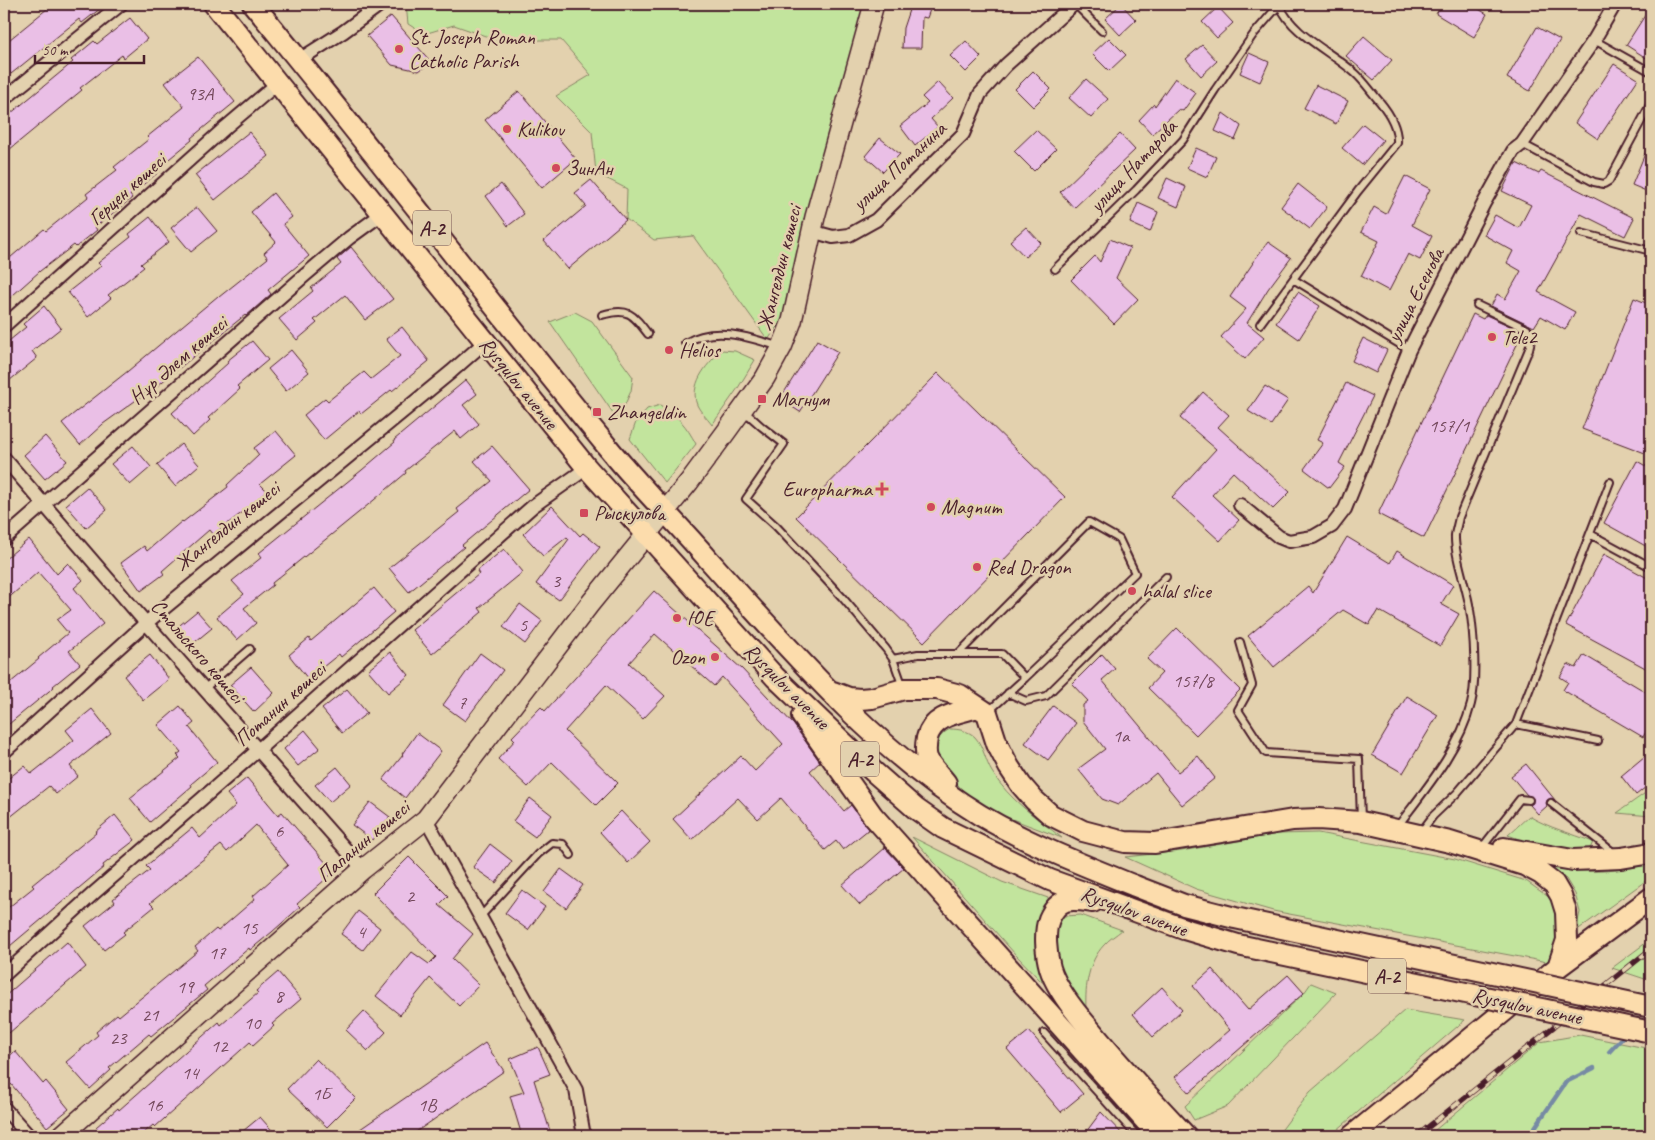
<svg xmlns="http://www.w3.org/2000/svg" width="1655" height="1140" viewBox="0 0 1655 1140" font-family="Caveat,sans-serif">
<rect width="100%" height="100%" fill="#e3d1ae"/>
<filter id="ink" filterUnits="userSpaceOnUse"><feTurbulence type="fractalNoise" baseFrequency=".02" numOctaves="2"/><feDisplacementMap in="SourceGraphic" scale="10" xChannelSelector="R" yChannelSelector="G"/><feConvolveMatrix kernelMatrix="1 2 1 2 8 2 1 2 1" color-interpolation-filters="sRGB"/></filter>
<g filter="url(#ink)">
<!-- green -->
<path fill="#c2e49d" stroke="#868264" d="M406,4H868L786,313L768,340L693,236L654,240L626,219L627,189L596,173L592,132L556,96L591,75L561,40H497L454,25L424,34L408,24Z
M575,312L592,321L633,377L631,391L618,420L550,322Z
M722,350L735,351L755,360L738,388L712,425C707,418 698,410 696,402C691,381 708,363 722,350Z
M660,405C678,416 686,425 696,444L665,483L630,439L636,422L647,409Z
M950,729C959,729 969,731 975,737C984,747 985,761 992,772C1009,800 1037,818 1062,838L1004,816L969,798L937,760L933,744L945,732Z
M1651,789V816L1617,813Z
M1529,816C1549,828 1571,833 1593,842L1589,851L1535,845L1508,835Z
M1318,833L1455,859L1526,881L1550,898L1559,922L1557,949L1547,962L1273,911L1196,889L1125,857L1181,851L1278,834Z
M912,837L1002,882L1051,899C1045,906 1039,914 1037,923C1034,944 1046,969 1052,989L1041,981L1015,954Z
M1538,862C1579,875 1609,873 1651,864V877L1576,931L1580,912L1575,894L1566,879Z
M1081,915L1122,930C1116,935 1109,939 1104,945C1088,962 1085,987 1086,1008L1063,975L1054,943V924L1064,916Z
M1651,939V981L1612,968Z
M1311,983L1336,993L1228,1106L1194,1120L1185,1106L1304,993Z
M1405,1010L1465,1020L1336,1131L1326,1136H1277L1310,1092Z
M1580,1035L1651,1049V1136H1428L1540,1042Z"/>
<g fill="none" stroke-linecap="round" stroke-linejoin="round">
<!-- stream -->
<path stroke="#768aa4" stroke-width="4.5" d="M1609,1052L1627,1033
M1529,1136L1566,1082L1594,1068"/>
</g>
<!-- building -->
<path fill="#eabfe6" stroke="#4a1f2b" d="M53,4H106L82,23L79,19L11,74L4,64V44Z
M911,4H932L927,18L922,17L921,48H902L903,28Z
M1121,4L1136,20L1120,35L1105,19Z
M1442,4H1470L1487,14L1474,37L1436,14Z
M1651,6V61L1626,45Z
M1218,7L1233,23L1217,38L1202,22Z
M391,16L431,62L419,71L392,65L367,36Z
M130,18L147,39L124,58L122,55L80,88L82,90L4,154V119L73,62L71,60L94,41L97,44Z
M1537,27L1560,40L1530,91L1507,78Z
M1364,36L1392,60L1374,80L1346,56Z
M1109,38L1126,55L1109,71L1092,54Z
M966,41L981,57L966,72L950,56Z
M1202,45L1217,61L1201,76L1186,59Z
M1249,53L1269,62L1260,82L1240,73Z
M198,57L235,102L191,138L192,140L158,168L160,171L130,195L132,198L95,227L97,230L76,247L74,245L40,271L4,303V263L44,229L46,231L88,197L86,194L117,170L114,167L149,139L147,137L184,107L165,83Z
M1614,64L1638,79L1598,139L1575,123Z
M1033,71L1051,89L1033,107L1015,89Z
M1175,78L1196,93L1183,111L1179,109L1152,134L1139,120L1154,104L1155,106Z
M1086,79L1108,99L1091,118L1069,98Z
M938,82L953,98L931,119L938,127L915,146L900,126L928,103L922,97Z
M1316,85L1348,101L1336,124L1304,108Z
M519,91L576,159L542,188L485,120Z
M1223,113L1241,126L1235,140L1215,131Z
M1363,124L1383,140L1362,165L1342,148Z
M1036,130L1056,149L1034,171L1014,151Z
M249,132L269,156L215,200L195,175Z
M1120,134L1135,150L1074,208L1060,192Z
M880,138L900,154L883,172L865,156Z
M1651,139V193L1632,185Z
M1196,148L1216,157L1207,177L1187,168Z
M1516,163L1539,174L1541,171L1634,218L1625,236L1581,214L1538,292L1575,312L1565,330L1541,316L1534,327L1491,306L1497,294L1505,299L1521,271L1507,263L1513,251L1484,235L1495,215L1519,228L1531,205L1502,191Z
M1405,176L1430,189L1412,225L1432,236L1420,260L1408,254L1389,291L1361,276L1379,241L1361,232L1374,207L1386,214Z
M1167,178L1186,187L1178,207L1158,198Z
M591,180L626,220L568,269L544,241L586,206L575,193Z
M501,184L524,214L508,226L486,196Z
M1298,184L1327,207L1310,229L1281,207Z
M273,193L292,217L283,224L309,256L268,290L271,294L253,310L246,316L245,315L147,394L146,393L103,424L80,445L62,423L128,371L218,296L219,297L268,258L264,253L276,242L251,212Z
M1138,203L1158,212L1150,232L1130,223Z
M197,207L217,231L191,252L171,228Z
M150,217L169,242L141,264L144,267L108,295L111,298L88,317L68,292L101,266L98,263L131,237L129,234Z
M1026,227L1041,243L1025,257L1010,241Z
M1110,239L1130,248L1116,278L1138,299L1114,324L1071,280L1095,256L1100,262Z
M1268,242L1291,258L1268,289L1247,323L1264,337L1245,359L1221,337L1246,309L1230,297L1253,263H1252Z
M351,247L393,299L365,320L345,295L314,320L317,323L297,340L279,319L313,291L311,288L341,264L337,259Z
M1298,292L1320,306L1299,339L1276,323Z
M1634,298L1651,305V437L1645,453L1582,429Z
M44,306L61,328L32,351L37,358L4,385V345L26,327L23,324Z
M1473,314L1483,319L1486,315L1523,332L1424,538L1378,514Z
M402,327L429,361L392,391L391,390L361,414L359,411L324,440L304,415L325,398L328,401L364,372L371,379L400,356L386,339Z
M1363,338L1387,350L1376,373L1352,361Z
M817,340L838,352L800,412L780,399Z
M252,341L268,360L237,386L240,389L208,418L210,420L193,436L172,413L228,363L227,361Z
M291,350L309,372L286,391L268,369Z
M938,373L1065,497L924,642L796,517Z
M466,380L477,394L463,405L479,424L461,439L455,431L405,471L406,473L374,500L272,583L273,585L244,608L256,623L237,640L217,617L244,594L232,581L262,557L259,553L362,470L395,442L394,440Z
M1346,383L1373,396L1339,463L1345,467L1329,488L1304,469L1323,443L1317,440Z
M1265,386L1288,400L1271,425L1248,411Z
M1203,392L1229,415L1218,427L1290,492L1273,509L1233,472L1212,495L1239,520L1220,541L1172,497L1216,449L1180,418Z
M276,431L296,455L260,484L267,491L248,508L213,535L209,530L162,571L164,574L141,591L121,563L144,546L147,551L182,521L183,522L228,487L227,485L259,455L254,448Z
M45,436L67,461L45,479L24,455Z
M181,444L199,465L175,486L157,465Z
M133,446L151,467L130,485L111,464Z
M492,446L529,489L462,545L464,547L409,592L389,568L459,512L457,509L492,481L474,461Z
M1637,461L1651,469V549L1604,523Z
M87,487L107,510L86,528L66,505Z
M552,506L580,536L583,533L600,547L559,600L536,584L569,539L567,537L543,556L523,534Z
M1347,537L1390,563L1397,551L1453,585L1441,604L1459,614L1440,646L1378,610L1369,625L1343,610L1274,667L1248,636L1308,586L1313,593Z
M29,539L57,574L68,563L83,580L74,588L103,624L69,651L80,664L53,686L54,687L4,728V688L39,659L38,658L68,633L57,620L71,610L38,572L4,602V560Z
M504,549L523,572L479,608L482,612L432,654L412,630L479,574L477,571Z
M1604,554L1651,580V671L1566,625Z
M374,588L394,612L341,657L339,654L308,679L289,655L309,638L311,641Z
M654,591L742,669L794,725L820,762L810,771L844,811L851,805L869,829L843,850L836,841L825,850L781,798L758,819L738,798L692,840L673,819L741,756L755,771L783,744L722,677L714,686L655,634L629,663L665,696L643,719L606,685L565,731L618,783L596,805L552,762L528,787L498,759L515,740L512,737L541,707L545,711Z
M520,604L542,621L525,644L503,627Z
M197,611L212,628L190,646L175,629Z
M1177,628L1240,690L1196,735L1148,688L1162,673L1147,659Z
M390,652L409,675L388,693L368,670Z
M480,653L503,670L465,721L443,705Z
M1102,654L1115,669L1102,680L1178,772L1198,756L1215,778L1182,805L1156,773L1118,805L1102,799L1078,769L1105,749L1083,721V705L1088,701L1072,684Z
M150,655L169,679L143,700L124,676Z
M1584,655L1651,695V723L1643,737L1563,690L1568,682L1560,677L1568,664L1576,668Z
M251,667L274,693L254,712L230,685Z
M347,689L367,713L342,733L322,709Z
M1407,696L1438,715L1403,773L1372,755Z
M180,706L194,723L189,727L217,762L191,784L192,786L150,822L130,798L180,758L177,755L181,752L158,725Z
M1053,706L1076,723L1048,760L1025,743Z
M92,709L111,733L70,766L78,776L56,794L49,786L4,822V782L24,766L31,774L74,740L66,730Z
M305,730L320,748L298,766L284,749Z
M417,733L441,751L405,798L383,780L403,755L402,754Z
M1651,751V783L1636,795L1621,776Z
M1526,764L1555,800L1551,798L1547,800L1546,803L1547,806L1538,814L1530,805L1533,803V798L1527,795L1511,776Z
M337,767L351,784L330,802L315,785Z
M247,778L278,815L282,812L334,872L297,904L300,907L272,932L250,950L249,948L204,986L207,990L151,1036L149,1034L109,1068L111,1070L90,1089L66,1062L98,1035L96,1032L117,1014L119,1016L198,951L195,947L216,929L218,931L255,899L253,896L288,865L256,825L227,852L221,845L186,873V874L150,903L154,907L123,932L125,934L104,950L85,926L115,902L113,899L150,870L146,866L192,828L200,838L236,805L227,794Z
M530,798L552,815L535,837L513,821Z
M370,802L390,817L372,840L352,825Z
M621,811L650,842L628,863L600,832Z
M115,815L135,840L103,865L104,867L4,951V911L34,887L32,885L96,833L95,832Z
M490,844L512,861L496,883L473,867Z
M885,848L904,868L860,905L842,885Z
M409,857L448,896L439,905L473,934L452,959L479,985L459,1006L430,978L400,1015L376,996L412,952L429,964L436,957L373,893Z
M561,869L583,885L566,908L544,892Z
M522,890L545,907L528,930L505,913Z
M358,911L380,928L363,950L341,934Z
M67,942L86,967L9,1033L4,1026V997Z
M1212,969L1248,1010L1288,975L1304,993L1189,1093L1175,1077L1230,1030L1193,986Z
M278,972L301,999L272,1024L274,1026L253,1045L250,1042L155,1127L153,1125L140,1136H89L98,1129L96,1127L118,1108L119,1110L219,1022L221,1025L258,993L256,991Z
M1162,987L1182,1010L1153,1037L1133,1014Z
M364,1011L386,1032L368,1051L346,1030Z
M1029,1031L1083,1094L1061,1112L1007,1049Z
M485,1043L504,1071L410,1136H350Z
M538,1047L550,1074L534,1080L550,1131L531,1136H522L510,1096L524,1092L510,1059Z
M15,1051L43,1084L46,1081L69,1109L47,1127L11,1084L4,1090V1061Z
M316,1059L356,1098L327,1127L287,1089Z
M1101,1112L1124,1136H1083Z
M260,1117L277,1136H237Z"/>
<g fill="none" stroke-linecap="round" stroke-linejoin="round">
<defs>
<path id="service" d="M1075,4L1102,31
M1594,40L1651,72
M1522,144L1594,182L1604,184L1609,181L1651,103
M1581,233L1651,251
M1055,269L1136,190L1183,140L1215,90L1253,35L1279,5
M1293,279L1409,350
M602,315C628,307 633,314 648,334
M1260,324L1358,191L1397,143C1398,127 1390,114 1380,102C1372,93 1364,81 1355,73C1330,51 1292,35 1279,4
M685,343C715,325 749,337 780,347
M743,410L762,427L784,444L746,499L776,526L842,597L886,649L893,659L903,687
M1590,534L1651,567
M1240,642L1252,685L1238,710L1266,753L1359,759L1361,821
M893,659L918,654H958L1089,522L1119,539L1135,573L1025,678L1002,654H958
M204,689L250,649
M1008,693L1026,701L1046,696L1166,577
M989,711L1025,678
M1516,724L1610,482
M1551,803L1614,853
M1397,827C1424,791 1460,749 1471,704C1477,681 1474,633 1470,610C1467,587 1454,557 1455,535C1456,529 1458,523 1459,517L1529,349L1532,336L1527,329L1477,305
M1421,832L1433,816L1457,793L1516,724L1598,741
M1484,845L1520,799L1529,800
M480,917L538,854L552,843L563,844L571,855
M1044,1033L1137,1136"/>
<path id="minor" d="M299,60L343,32L381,4
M4,99L121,4
M811,231L833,237L849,235L876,220L963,134L980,94L1006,65L1074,4
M4,326L226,127L278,83
M4,458L146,623L363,869
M1240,505L1279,537L1289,541L1313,537L1332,526L1345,509L1409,350L1484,203L1513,151L1522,144L1594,40L1615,4
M4,539L304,276L349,238L382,214
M4,752L146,623L451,372L485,342
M426,819L576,1090L584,1136
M4,975L94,893L258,750L533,506L587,468
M4,1108L29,1136"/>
<path id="secondary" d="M61,1136L363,869L426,819L589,605L689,482L726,432L765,378L782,347L792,321L815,217L874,4"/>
<path id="primary" d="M214,4L587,468L775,677L874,772L916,809L943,828L1050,880L1127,908
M253,4C374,151 489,303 610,450C641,488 676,522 708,559C789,649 875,751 980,815C1029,844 1083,865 1135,886
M833,692L849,698L860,699L872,698L904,689H937L960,695L987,713L997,744L1009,767L1021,785L1034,800L1051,815L1083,831L1125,842L1155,843L1293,820L1318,819L1361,822L1450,842L1524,865L1541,874L1554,884L1561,896L1566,912L1567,940L1558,967
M802,716L873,816L1159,1136
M946,783C941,776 931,767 927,758C925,752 926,744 927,738C933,715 958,713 978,707
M1504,848L1573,860L1621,858L1651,853
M1093,902C1072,899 1059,896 1049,919C1044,932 1046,954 1050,968C1056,988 1076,1013 1089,1028C1120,1066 1153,1101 1186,1136
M1352,1136L1558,967L1651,898"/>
</defs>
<!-- service casing -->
<use href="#service" stroke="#4a1f2b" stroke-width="10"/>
<!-- minor casing -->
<use href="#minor" stroke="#4a1f2b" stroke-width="16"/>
<!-- secondary casing -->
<use href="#secondary" stroke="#4a1f2b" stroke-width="22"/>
<!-- primary casing -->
<use href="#primary" stroke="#4a1f2b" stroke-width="24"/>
<!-- service -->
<use href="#service" stroke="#e3d1ae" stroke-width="6"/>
<!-- minor -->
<use href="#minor" stroke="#e3d1ae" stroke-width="12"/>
<!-- secondary -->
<use href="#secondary" stroke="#e3d1ae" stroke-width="19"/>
<!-- primary -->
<use href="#primary" stroke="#fcdcac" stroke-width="20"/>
<defs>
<path id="rail" d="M1417,1136L1651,949"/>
</defs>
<!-- rail casing -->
<use href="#rail" stroke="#4a1f2b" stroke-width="5.5"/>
<!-- rail -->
<use href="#rail" stroke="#e3d1ae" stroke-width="4" stroke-dasharray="11" stroke-linecap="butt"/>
<defs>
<path id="primary-bridge" d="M1135,886L1184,905L1235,918L1651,1007
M1127,908L1184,929L1238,945L1651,1032"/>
</defs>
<!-- primary-bridge casing -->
<use href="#primary-bridge" stroke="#4a1f2b" stroke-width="24" stroke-linecap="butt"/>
<!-- primary-bridge -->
<use href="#primary-bridge" stroke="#fcdcac" stroke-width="20"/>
</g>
</g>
<!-- markers -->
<g fill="#d1495b" stroke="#e3d1ae" stroke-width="2">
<circle cx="399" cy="49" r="5"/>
<circle cx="507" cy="129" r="5"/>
<circle cx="556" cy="168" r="5"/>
<circle cx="1492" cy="337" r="5"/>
<circle cx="669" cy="350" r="5"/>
<rect x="757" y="394" width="10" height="10" rx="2.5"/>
<rect x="592" y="407" width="10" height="10" rx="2.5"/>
<path d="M879.5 481.5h5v5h5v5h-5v5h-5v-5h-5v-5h5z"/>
<circle cx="931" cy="507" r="5"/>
<rect x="579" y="508" width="10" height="10" rx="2.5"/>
<circle cx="977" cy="567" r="5"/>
<circle cx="1132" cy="591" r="5"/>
<circle cx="677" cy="618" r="5"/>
<circle cx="715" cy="657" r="5"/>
</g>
<g text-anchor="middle" stroke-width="5" stroke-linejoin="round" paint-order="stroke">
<!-- number labels -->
<g font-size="19" fill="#72475a">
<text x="200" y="100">93А</text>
<text x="1449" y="432">157/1</text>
<text x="556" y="587">3</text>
<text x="523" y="631">5</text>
<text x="1193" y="687">157/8</text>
<text x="462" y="709">7</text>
<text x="1121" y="742">1а</text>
<text x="279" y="837">6</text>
<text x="410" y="902">2</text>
<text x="249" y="934">15</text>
<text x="361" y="938">4</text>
<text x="217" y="959">17</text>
<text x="185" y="993">19</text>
<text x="279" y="1002">8</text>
<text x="150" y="1021">21</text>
<text x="252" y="1029">10</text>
<text x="118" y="1044">23</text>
<text x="219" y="1052">12</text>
<text x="190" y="1079">14</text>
<text x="321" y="1100">1Б</text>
<text x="154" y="1111">16</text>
<text x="427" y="1111">1В</text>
</g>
<!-- shield labels -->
<g fill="#e3d1ae" stroke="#785452" stroke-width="1">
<rect x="413" y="210.5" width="38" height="35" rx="4"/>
<rect x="841" y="741.5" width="38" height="35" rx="4"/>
<rect x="1368" y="958.5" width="38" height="35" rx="4"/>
</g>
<g font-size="20" font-weight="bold" fill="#4a1f2b">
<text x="432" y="235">A-2</text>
<text x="860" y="766">A-2</text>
<text x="1387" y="983">A-2</text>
</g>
<!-- poi labels -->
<g font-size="21" fill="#4a1f2b" stroke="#e3d1ae" text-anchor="start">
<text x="409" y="44">St. Joseph Roman<tspan x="409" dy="24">Catholic Parish</tspan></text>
<text x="517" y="136">Kulikov</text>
<text x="566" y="175">ЗинАн</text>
<text x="1502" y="344">Tele2</text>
<text x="679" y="357">Helios</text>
<text x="772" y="406">Магнум</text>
<text x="607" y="419">Zhangeldin</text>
<text x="872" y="496" text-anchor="end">Europharma</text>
<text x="941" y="514">Magnum</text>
<text x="594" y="520">Рыскулова</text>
<text x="987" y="574">Red Dragon</text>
<text x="1142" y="598">halal slice</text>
<text x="687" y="625">ЮЕ</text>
<text x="705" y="664" text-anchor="end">Ozon</text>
</g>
<!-- street labels -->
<g font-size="21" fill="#4a1f2b" stroke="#e3d1ae">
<text transform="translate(899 166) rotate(-43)" y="7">улица Потанина</text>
<text transform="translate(1133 166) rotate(-47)" y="7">улица Натарова</text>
<text transform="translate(127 189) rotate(-42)" y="7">Герцен көшесі</text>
<text transform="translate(779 268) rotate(-76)" y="7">Жангелдин көшесі</text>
<text transform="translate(1415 295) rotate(-63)" y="7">улица Есенова</text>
<text transform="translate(178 360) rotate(-41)" y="7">Нұр Әлем көшесі</text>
<text transform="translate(519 383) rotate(51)" y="7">Rysqulov avenue</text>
<text transform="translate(227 526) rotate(-39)" y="7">Жангелдин көшесі</text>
<text transform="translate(198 651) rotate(49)" y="7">Стальского көшесі</text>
<text transform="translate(787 686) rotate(45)" y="7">Rysqulov avenue</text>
<text transform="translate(280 704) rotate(-42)" y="7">Потанин көшесі</text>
<text transform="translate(363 841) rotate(-40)" y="7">Папанин көшесі</text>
<text transform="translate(1134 911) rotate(20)" y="7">Rysqulov avenue</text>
<text transform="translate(1527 1006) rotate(12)" y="7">Rysqulov avenue</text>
</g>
</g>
<!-- margin -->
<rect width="1655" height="1140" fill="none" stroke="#e3d1ae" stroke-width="20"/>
<rect x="10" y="10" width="1635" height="1120" fill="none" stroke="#4a1f2b" stroke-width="2" filter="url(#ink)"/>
<!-- scale -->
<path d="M35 55v8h109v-8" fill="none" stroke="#4a1f2b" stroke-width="2.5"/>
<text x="42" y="55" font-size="15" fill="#4a1f2b" stroke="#e3d1ae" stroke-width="4" paint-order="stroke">50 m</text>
</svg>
